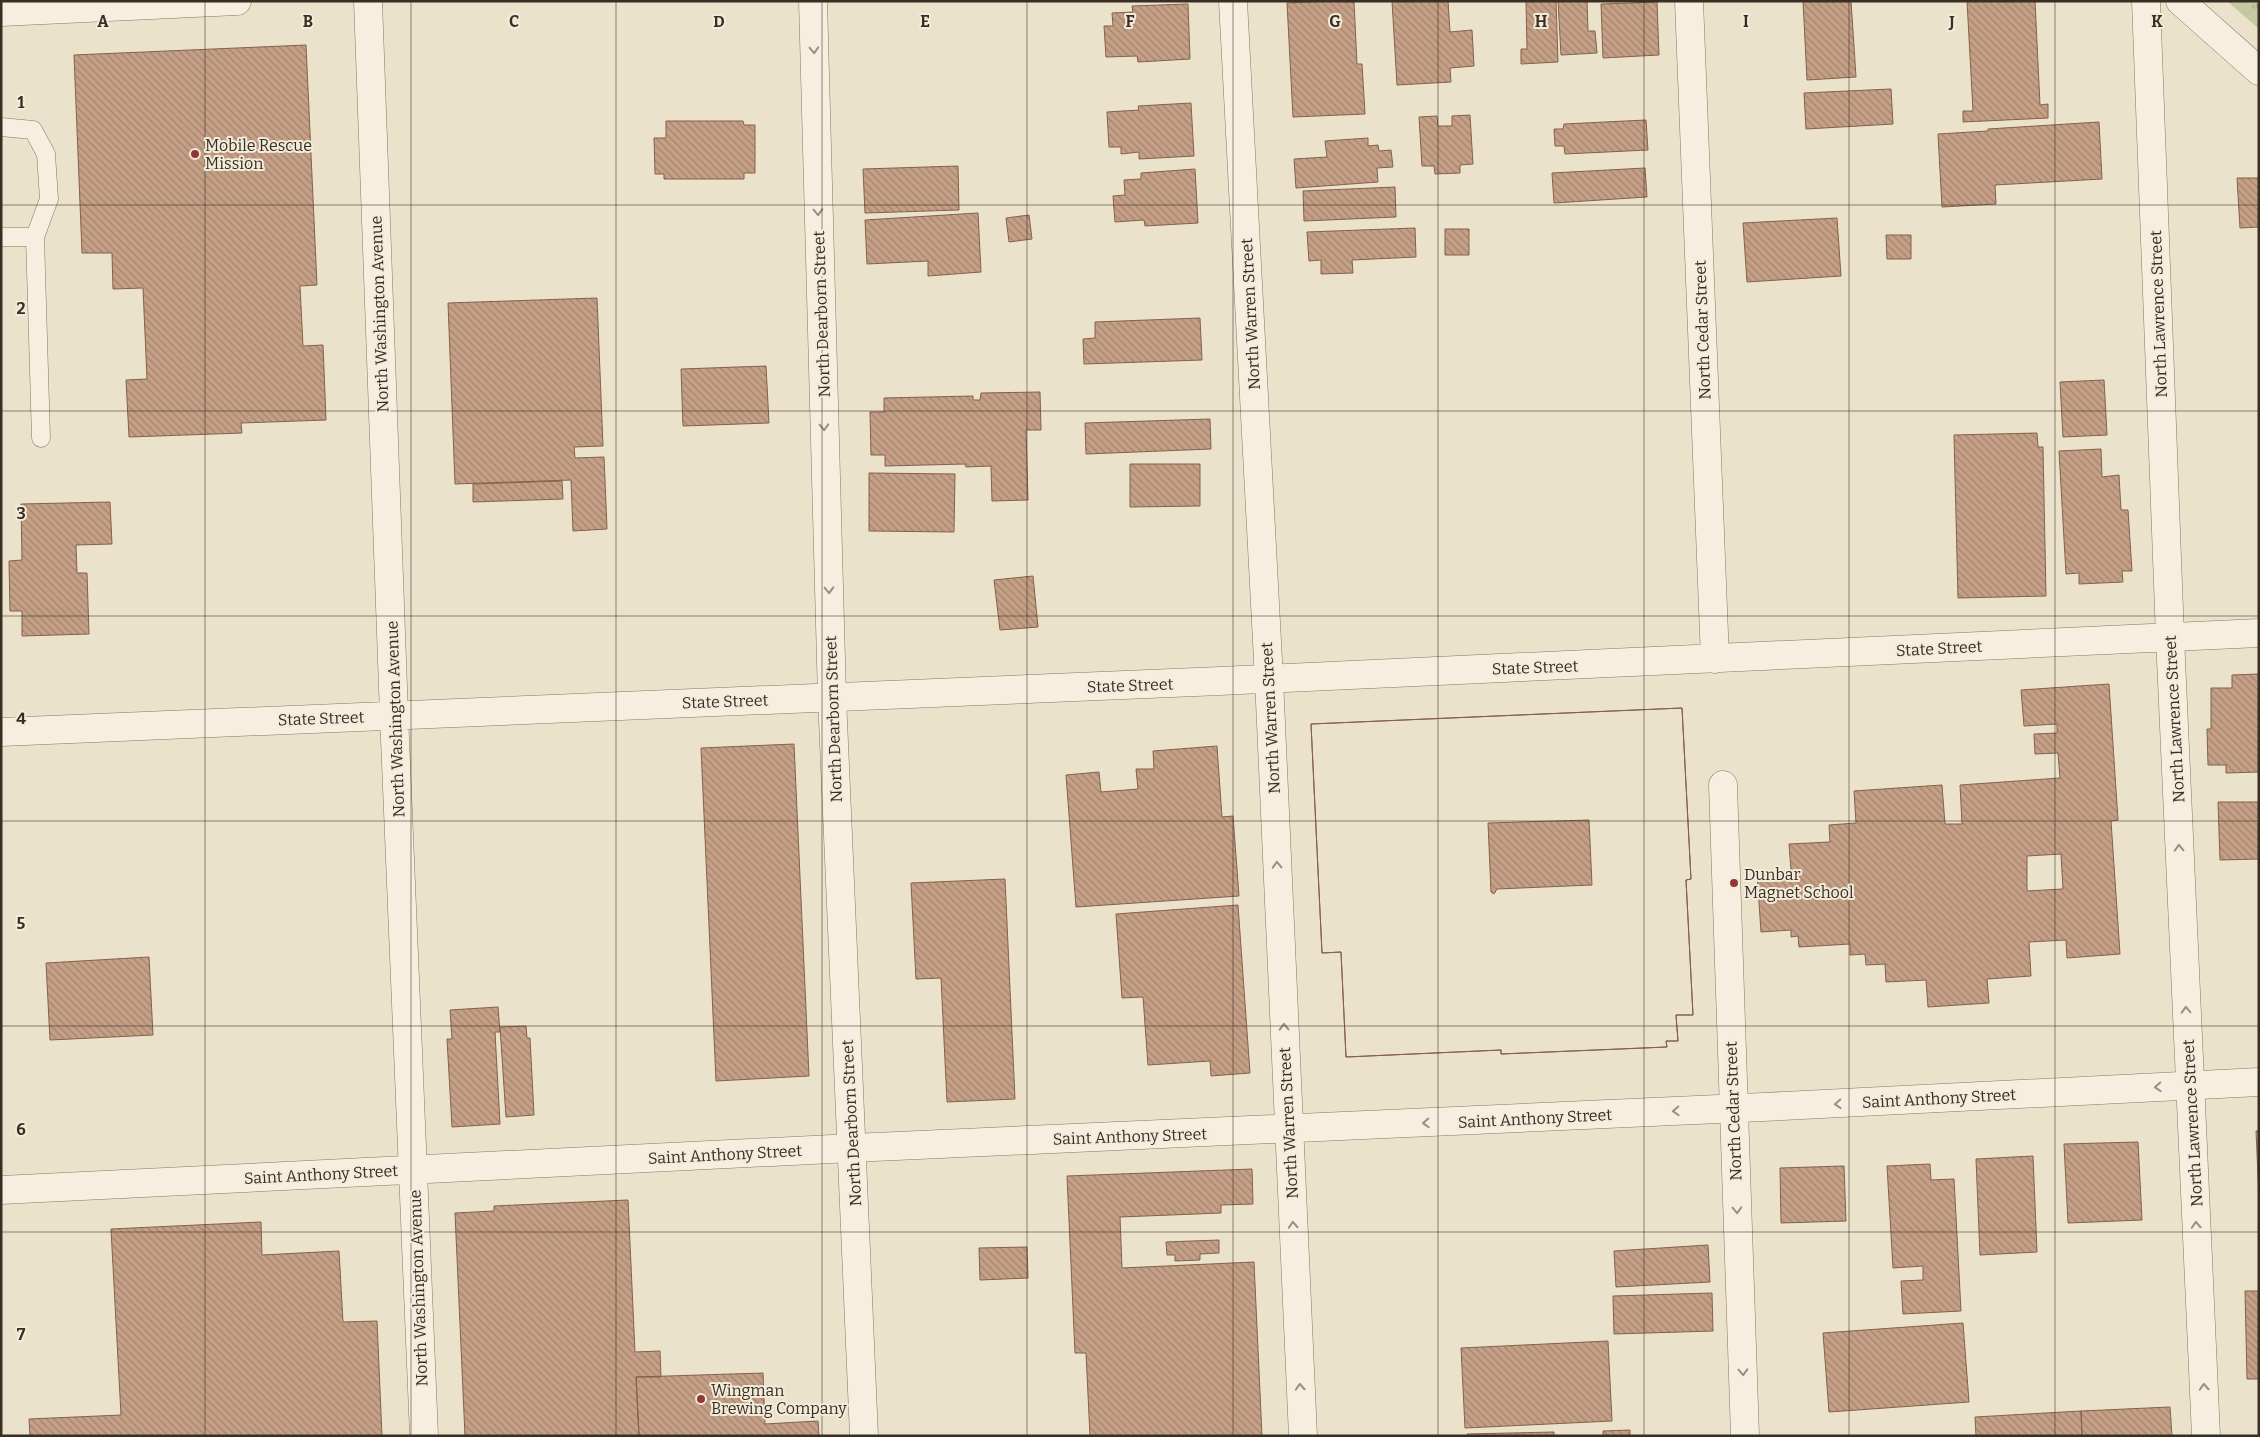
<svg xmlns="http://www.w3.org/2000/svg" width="2260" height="1437" viewBox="0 0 2260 1437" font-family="Bitter,serif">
<defs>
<pattern id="park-tufts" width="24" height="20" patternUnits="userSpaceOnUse" patternTransform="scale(1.25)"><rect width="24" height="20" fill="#c4c9a1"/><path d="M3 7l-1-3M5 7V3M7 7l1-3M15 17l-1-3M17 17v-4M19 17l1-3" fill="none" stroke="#a9ad8a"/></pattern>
<pattern id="building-back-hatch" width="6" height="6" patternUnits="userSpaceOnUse" patternTransform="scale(1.25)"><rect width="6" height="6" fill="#c5a086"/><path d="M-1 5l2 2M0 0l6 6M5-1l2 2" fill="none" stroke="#a1836d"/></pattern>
</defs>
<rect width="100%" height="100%" fill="#ebe2cc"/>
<!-- park -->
<path fill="url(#park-tufts)" d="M2227,1H2259V29Z"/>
<!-- building -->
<path fill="url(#building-back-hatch)" stroke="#84614a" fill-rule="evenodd" d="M1328,1L1354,2L1357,64H1362L1365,114L1293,117L1287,3Z
M1392,1H1448L1450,32L1472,30L1474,66L1450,68L1451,82L1397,85Z
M1526,1H1556L1558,62L1521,64V49H1527Z
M1558,1H1587L1588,31H1595L1597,53L1561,55Z
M1803,1H1851L1856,77L1807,80Z
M1967,1H2035L2040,105L2048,104V118L1963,122V111H1973Z
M1657,2L1659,55L1603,58L1601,4Z
M1188,4L1190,59L1138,62L1137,56L1106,57L1104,26H1113L1112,13L1133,12L1132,6Z
M306,45L317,285L300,286L303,346L323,345L326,420L241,423L242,433L129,437L126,380L147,379L143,288L113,289L112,253H82L74,55Z
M1891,89L1893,124L1806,129L1804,93Z
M1191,103L1194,156L1139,159V152L1121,154V147H1109L1107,112L1139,110L1138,106Z
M1470,115L1473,164L1460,165V173L1435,174L1434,166H1422L1419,117L1437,116L1438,126H1452V116Z
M1646,120L1648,150L1565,154L1564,146H1555L1554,129H1563L1564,124Z
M666,121H743L744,125H755V173H744V179H664V174H655L654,138H666Z
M2099,122L2102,179L1995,185L1996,204L1942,207L1938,134L1988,131V129Z
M1368,138V146L1378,145L1379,151L1391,150L1393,167L1377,168L1378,182L1296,188L1294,159L1327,157L1325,141Z
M958,166L959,210L865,213L863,169Z
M1645,168L1647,197L1554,203L1552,173Z
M1195,169L1198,223L1145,226L1144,220L1115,222L1113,196L1125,195L1124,180L1141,179V173Z
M2237,178H2259V227L2240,228Z
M1395,187L1396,217L1304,221L1303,191Z
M978,213L981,272L928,276V261L867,264L865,220Z
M1029,215L1032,239L1009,242L1006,218Z
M1837,218L1841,276L1747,282L1743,223Z
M1415,228L1416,257L1352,260L1353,273L1321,274V260L1309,261L1307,232Z
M1445,229H1469V255H1445Z
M1886,235H1911V259H1887Z
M597,298L603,446L574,447L575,458L604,457L607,529L573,531L571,480L455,484L448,303Z
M1200,318L1202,360L1084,364L1083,339L1095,338V322Z
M766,366L769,423L683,426L681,369Z
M2104,380L2107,435L2063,437L2060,382Z
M1040,392L1041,430H1026L1028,500L992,501L991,466L966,467L965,464L885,466V455H871L870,412H884V398L973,396V400H980L981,393Z
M1210,419L1211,449L1086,454L1085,423Z
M2037,433L2038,447H2043L2046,596L1958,598L1954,435Z
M2101,449L2102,477L2119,475L2121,510H2128L2132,571H2122L2123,582L2079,584V573L2066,574L2059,451Z
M1130,464H1200V506L1130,507Z
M869,473L955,474L954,532L869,531Z
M562,481L563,499L473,502V484Z
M110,502L112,544L76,545L77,573H87L89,634L22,636V611H10L9,561L22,560L21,504Z
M1033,576L1038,627L1000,630L994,580Z
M2259,674V772L2226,773V765H2208L2207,729H2211V688H2232V675Z
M2109,684L2118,820L2111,821L2120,954L2067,958L2066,940L2029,942L2031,976L1987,979L1989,1003L1928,1007L1926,980L1886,982L1885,964L1866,965L1865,954L1850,955V944L1799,947L1798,936L1791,937V930L1761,932L1757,873L1791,870L1789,844L1830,842L1829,825L1856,823L1854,791L1942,785L1945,824H1962L1960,785L2060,778L2058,753L2035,754L2034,734L2057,733V724L2024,726L2021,690ZM2061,854L2063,889L2027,891V856Z
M1682,708L1691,879L1686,880L1693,1015H1676L1678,1041H1666L1667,1047L1501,1054V1050L1346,1057L1341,952L1322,953L1311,724ZM1589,820L1592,885L1497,889L1494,894L1491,892L1488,823Z
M1682,708L1691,879L1686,880L1693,1015H1676L1678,1041H1666L1667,1047L1501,1054V1050L1346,1057L1341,952L1322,953L1311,724Z
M794,744L809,1076L716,1081L701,748Z
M1217,746L1222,817L1233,816L1239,896L1076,907L1066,775L1099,772L1101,792L1138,789L1136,769H1154L1153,751Z
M2218,802H2259V859L2220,860Z
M1005,879L1015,1099L947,1102L941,978L916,979L911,883Z
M1238,905L1250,1073L1211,1076L1210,1061L1148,1065L1143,997L1122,998L1116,914Z
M149,957L153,1035L50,1040L46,963Z
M498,1007L500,1032H495L500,1124L452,1127L447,1039H452L450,1010Z
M526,1026L527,1038H530L534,1115L506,1117L500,1027Z
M2256,1131H2259V1199Z
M2138,1142L2142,1220L2068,1223L2064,1144Z
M2033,1156L2037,1252L1980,1255L1976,1159Z
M1930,1164L1931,1180L1954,1179L1961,1311L1903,1314L1901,1281L1923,1280V1266L1893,1268L1887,1166Z
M1844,1166L1846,1221L1781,1223L1780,1168Z
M1252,1169L1253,1204L1221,1205V1213L1120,1217L1122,1268L1254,1262L1262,1436H1090L1086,1353H1075L1067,1176Z
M628,1200L635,1352L660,1351L661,1377H636L639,1436H465L455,1213L494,1211V1206Z
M261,1222L262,1255L339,1251L343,1322L377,1321L382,1436H30L29,1419L121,1415L111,1229Z
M1219,1240V1253L1200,1254V1260L1175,1261V1255H1167L1166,1242Z
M1708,1245L1710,1282L1616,1287L1614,1251Z
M1027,1247L1028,1278L980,1280L979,1248Z
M2245,1291H2259V1379H2247Z
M1712,1293L1713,1331L1614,1334L1613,1296Z
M1963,1323L1969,1402L1829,1412L1823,1333Z
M1608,1341L1612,1421L1465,1428L1461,1348Z
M763,1373L765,1424L818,1421L819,1436H639L636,1377Z
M2170,1407L2172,1436H2082L2081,1411Z
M2081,1411L2082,1436H1976L1975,1417Z
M1630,1430V1436H1603V1431Z
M1554,1432V1436H1467V1434Z"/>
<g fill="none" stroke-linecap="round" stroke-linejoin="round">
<defs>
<path id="service" d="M1,127L33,130L46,154L49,199L35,237H1
M35,237L41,438"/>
<path id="minor" d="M368,1L394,715L424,1436
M813,1L832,697L864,1436
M1233,1L1269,679L1303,1436
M1689,1L1715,659
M2146,1L2170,637L2206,1436
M1,732L1220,681L2259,633
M1723,785L1745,1436"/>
<path id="tertiary" d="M2180,1L2259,71
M1,12L237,1
M1,1190L852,1148L1763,1107L2259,1082"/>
</defs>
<!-- service casing -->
<use href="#service" stroke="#877662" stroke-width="19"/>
<!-- minor casing -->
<use href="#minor" stroke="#877662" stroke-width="29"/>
<!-- tertiary casing -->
<use href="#tertiary" stroke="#877662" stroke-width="29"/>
<!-- service -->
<use href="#service" stroke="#f6efdf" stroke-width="18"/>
<!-- minor -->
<use href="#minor" stroke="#f6efdf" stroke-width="28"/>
<!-- tertiary -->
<use href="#tertiary" stroke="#f6efdf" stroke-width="28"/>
</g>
<!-- one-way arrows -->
<defs><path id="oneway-chevron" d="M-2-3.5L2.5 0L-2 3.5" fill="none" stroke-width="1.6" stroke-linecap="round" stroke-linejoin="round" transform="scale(1.25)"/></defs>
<g stroke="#988e81">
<use href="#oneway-chevron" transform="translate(814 50) rotate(88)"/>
<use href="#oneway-chevron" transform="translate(818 212) rotate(88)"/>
<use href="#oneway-chevron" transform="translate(824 427) rotate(88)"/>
<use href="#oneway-chevron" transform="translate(829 590) rotate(88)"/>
<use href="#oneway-chevron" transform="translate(2179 848) rotate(-92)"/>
<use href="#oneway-chevron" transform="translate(1277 865) rotate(-92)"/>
<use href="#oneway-chevron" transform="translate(2186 1010) rotate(-92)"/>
<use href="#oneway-chevron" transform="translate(1284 1027) rotate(-92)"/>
<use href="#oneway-chevron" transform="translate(2158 1087) rotate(177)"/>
<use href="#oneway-chevron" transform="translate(1838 1104) rotate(177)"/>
<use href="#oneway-chevron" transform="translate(1676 1111) rotate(177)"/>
<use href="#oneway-chevron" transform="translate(1426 1123) rotate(177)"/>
<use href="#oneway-chevron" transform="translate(1737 1210) rotate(88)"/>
<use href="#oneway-chevron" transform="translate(1293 1225) rotate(-93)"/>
<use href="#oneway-chevron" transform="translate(2196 1225) rotate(-93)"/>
<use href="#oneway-chevron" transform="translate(1743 1372) rotate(88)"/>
<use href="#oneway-chevron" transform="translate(1300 1387) rotate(-93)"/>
<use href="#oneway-chevron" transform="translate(2204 1387) rotate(-93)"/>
</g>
<!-- grid -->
<path fill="none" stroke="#392e23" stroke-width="1" stroke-opacity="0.55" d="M205,1V1436M411,1V1436M616,1V1436M822,1V1436M1027,1V1436M1233,1V1436M1438,1V1436M1644,1V1436M1849,1V1436M2055,1V1436M1,205H2259M1,411H2259M1,616H2259M1,821H2259M1,1026H2259M1,1232H2259"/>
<!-- markers -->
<g fill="#903738" stroke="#f3ecdb" stroke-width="2">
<circle cx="195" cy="154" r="5"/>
<circle cx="1734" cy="883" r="5"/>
<circle cx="701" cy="1399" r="5"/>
</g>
<g text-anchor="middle" stroke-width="4" stroke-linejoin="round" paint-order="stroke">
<!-- poi labels -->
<g font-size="16" fill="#392e23" stroke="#f3ecdb" text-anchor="start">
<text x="205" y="151">Mobile Rescue<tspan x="205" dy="18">Mission</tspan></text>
<text x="1744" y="880">Dunbar<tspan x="1744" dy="18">Magnet School</tspan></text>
<text x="711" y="1396">Wingman<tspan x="711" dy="18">Brewing Company</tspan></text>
</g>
<!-- street labels -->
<g font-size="16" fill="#392e23" stroke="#f3ecdb">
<text transform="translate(379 314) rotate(-92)" y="6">North Washington Avenue</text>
<text transform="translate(821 314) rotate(-92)" y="6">North Dearborn Street</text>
<text transform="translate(1250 314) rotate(-93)" y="6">North Warren Street</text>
<text transform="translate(2158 314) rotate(-92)" y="6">North Lawrence Street</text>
<text transform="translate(1702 330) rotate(-92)" y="6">North Cedar Street</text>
<text transform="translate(1939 648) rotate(-3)" y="6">State Street</text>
<text transform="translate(1535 667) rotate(-2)" y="6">State Street</text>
<text transform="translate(1130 685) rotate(-2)" y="6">State Street</text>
<text transform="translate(725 701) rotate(-2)" y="6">State Street</text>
<text transform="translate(321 718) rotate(-2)" y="6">State Street</text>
<text transform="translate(1270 718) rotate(-93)" y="6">North Warren Street</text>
<text transform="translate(395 719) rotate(-92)" y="6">North Washington Avenue</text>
<text transform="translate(833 719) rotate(-92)" y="6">North Dearborn Street</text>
<text transform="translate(2174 719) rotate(-93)" y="6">North Lawrence Street</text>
<text transform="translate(1939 1098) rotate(-3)" y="6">Saint Anthony Street</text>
<text transform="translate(1733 1111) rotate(-92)" y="6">North Cedar Street</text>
<text transform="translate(1535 1118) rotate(-3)" y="6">Saint Anthony Street</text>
<text transform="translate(851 1123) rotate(-93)" y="6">North Dearborn Street</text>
<text transform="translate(1288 1123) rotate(-93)" y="6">North Warren Street</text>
<text transform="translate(2192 1123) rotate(-93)" y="6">North Lawrence Street</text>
<text transform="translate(1130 1136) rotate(-2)" y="6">Saint Anthony Street</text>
<text transform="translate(725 1154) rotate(-3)" y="6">Saint Anthony Street</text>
<text transform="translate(321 1174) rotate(-3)" y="6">Saint Anthony Street</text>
<text transform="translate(418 1288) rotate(-92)" y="6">North Washington Avenue</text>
</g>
</g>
<g font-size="16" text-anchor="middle" font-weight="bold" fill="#392e23" stroke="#f3ecdb" stroke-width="4" stroke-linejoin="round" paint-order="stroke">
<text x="103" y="27">A</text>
<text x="308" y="27">B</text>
<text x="514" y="27">C</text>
<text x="719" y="27">D</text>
<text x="925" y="27">E</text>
<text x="1130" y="27">F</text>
<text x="1335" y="27">G</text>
<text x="1541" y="27">H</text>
<text x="1746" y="27">I</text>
<text x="1952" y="27">J</text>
<text x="2157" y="27">K</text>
<text x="21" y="108">1</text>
<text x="21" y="314">2</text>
<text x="21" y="519">3</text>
<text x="21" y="724">4</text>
<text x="21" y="929">5</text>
<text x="21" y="1135">6</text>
<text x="21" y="1340">7</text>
</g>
<!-- border -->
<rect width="2260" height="1437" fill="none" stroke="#392e23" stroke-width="5"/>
</svg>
